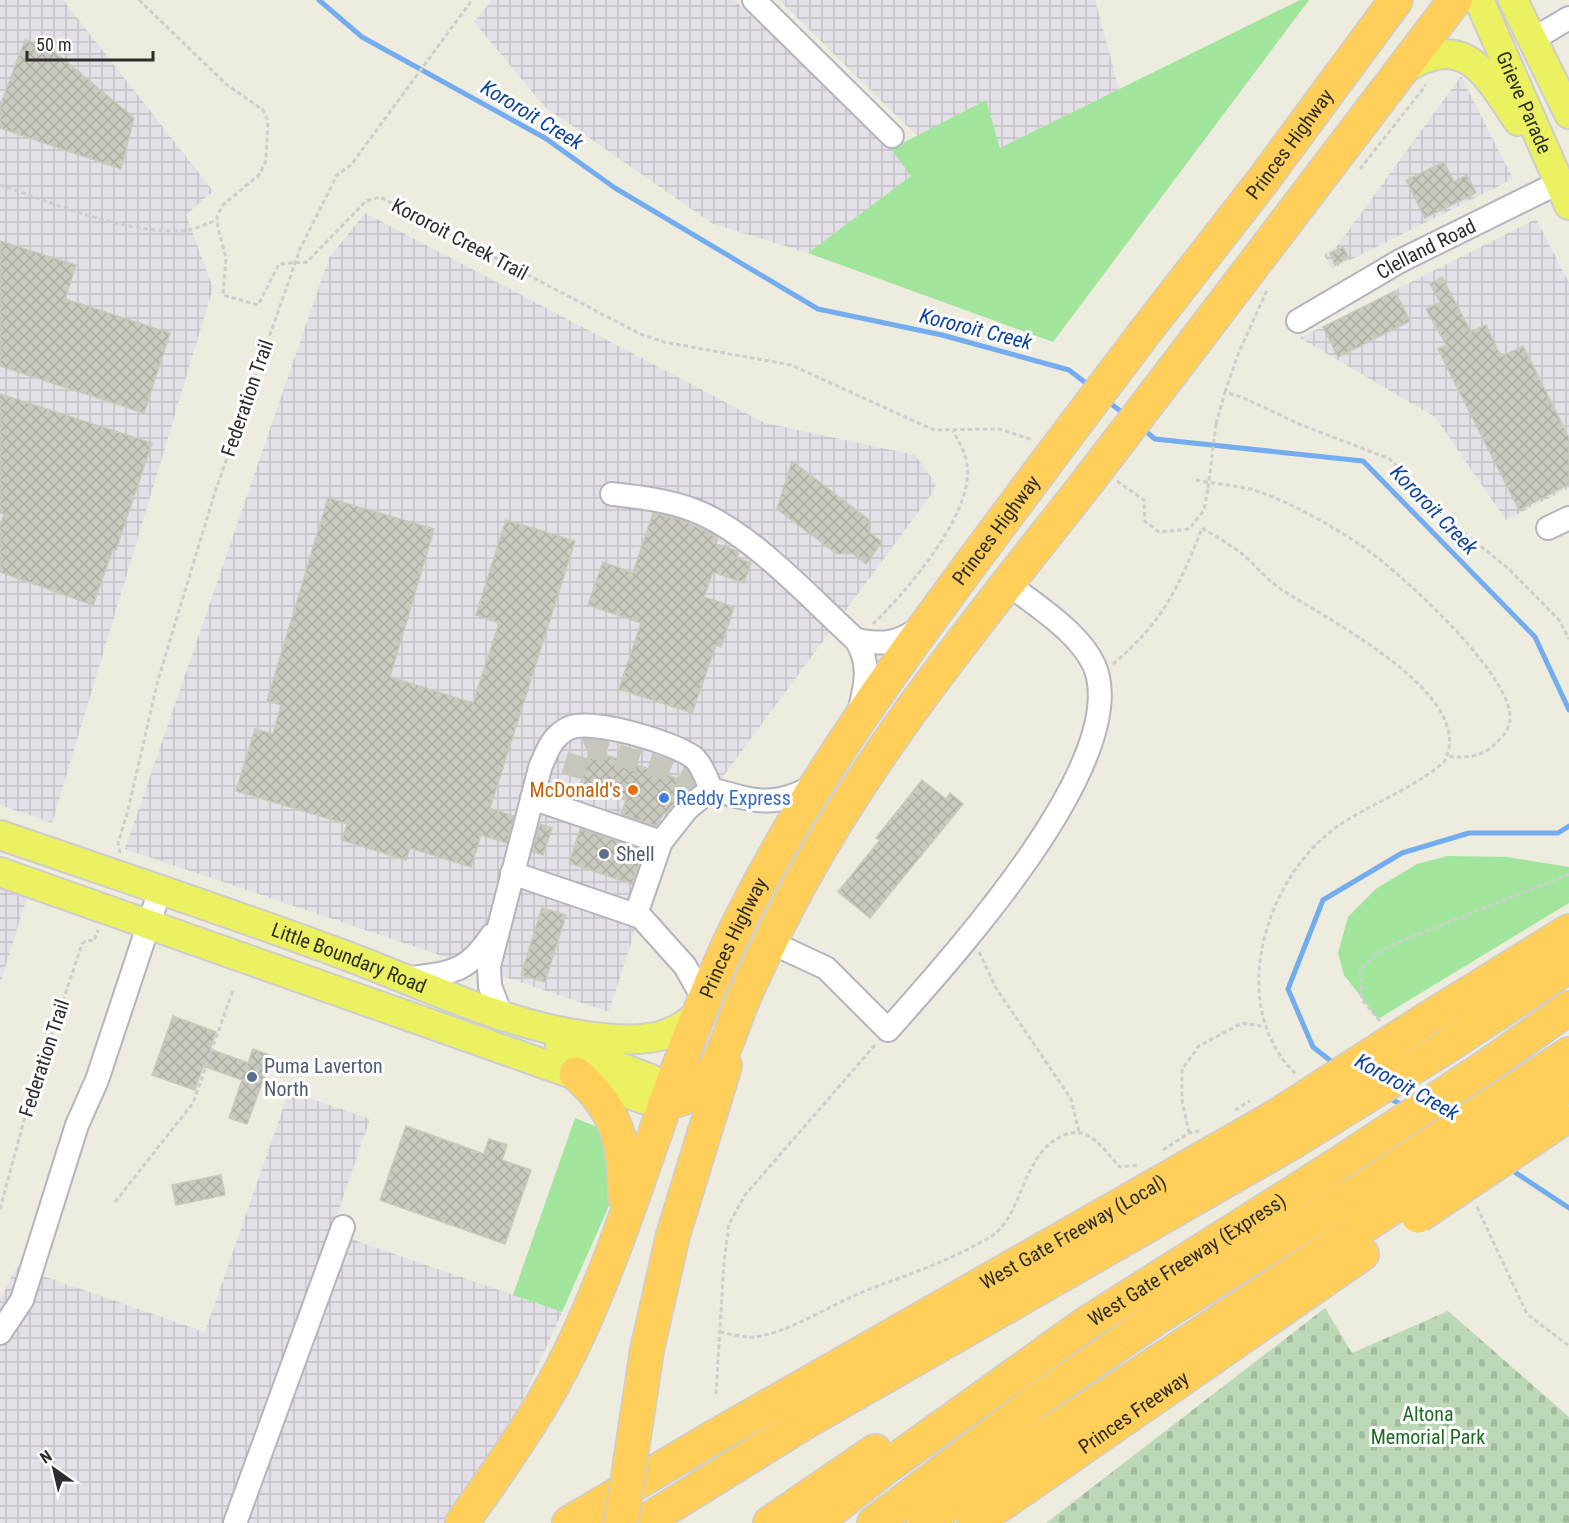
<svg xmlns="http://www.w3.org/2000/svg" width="1569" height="1523" viewBox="0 0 1569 1523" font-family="'Roboto Condensed',sans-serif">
<defs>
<pattern id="industrial-grid" width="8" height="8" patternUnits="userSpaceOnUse" patternTransform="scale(1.5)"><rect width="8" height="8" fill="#e4e0e7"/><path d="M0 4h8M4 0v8" fill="none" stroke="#c4c0c6"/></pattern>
<pattern id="cemetery-stones" width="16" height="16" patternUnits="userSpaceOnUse" patternTransform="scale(1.5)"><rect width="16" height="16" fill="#bdd8b7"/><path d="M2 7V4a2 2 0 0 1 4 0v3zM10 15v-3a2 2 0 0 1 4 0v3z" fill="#a3ba9e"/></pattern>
<pattern id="building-cross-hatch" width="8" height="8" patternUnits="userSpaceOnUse" patternTransform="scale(1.5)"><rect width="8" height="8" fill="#cac9be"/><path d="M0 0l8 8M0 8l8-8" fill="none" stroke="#aeada4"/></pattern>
</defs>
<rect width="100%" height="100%" fill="#eeecdf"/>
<!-- industrial -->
<path fill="url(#industrial-grid)" d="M0,0H63L213,191L186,215L213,288L52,823L0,805Z
M492,0H734L891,149L911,176L808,253L713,224L545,107L474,22Z
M779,0H1095L1119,89L1000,148L986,100L917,136Z
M1461,76L1513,179L1332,269L1324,255L1338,245Z
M365,213L765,423L915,455L936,484L933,492L654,870L609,1012L125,849L329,258Z
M1536,219L1569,283V488L1506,520L1435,417L1300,338Z
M0,884L28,894L0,984Z
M289,1091L370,1119L331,1232L562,1312L512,1423L445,1523H0V1300L17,1267L205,1332Z"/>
<!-- green -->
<path fill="#a1e49c" d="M1300,0H1309L1053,342L808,253L911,176L891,149L986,100L1000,148Z
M1448,856L1507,857L1569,867V903L1378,1019L1344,975L1338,953L1348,917L1377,888L1417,864Z
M575,1118L612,1133L615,1192L562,1312L513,1295Z"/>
<!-- cemetery -->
<path fill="url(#cemetery-stones)" d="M1325,1308L1352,1353L1448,1311L1569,1417V1523H1046Z"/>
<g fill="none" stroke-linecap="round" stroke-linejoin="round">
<!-- stream -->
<path stroke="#73acef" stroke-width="5" d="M319,0L362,37L545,138L615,188L818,309L942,335L1069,370L1091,387
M1107,401L1126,415
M1143,429L1155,439L1363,461L1535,637L1569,710
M1336,1065L1313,1047L1288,989L1323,900L1402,853L1469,833H1558L1569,826
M1386,1097L1405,1106
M1510,1169L1569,1208"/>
</g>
<!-- building -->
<path fill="url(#building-cross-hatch)" stroke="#cac9b9" stroke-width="1.5" d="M25,40L51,49L134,118L121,169L0,128V106Z
M1444,162L1454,182L1467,175L1476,193L1425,218L1406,180Z
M0,241L76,265L65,299L170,333L144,413L0,366Z
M1343,247L1349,258L1335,265L1330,253Z
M1442,277L1471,332L1486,325L1501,357L1523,346L1569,438V484L1519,510L1438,349L1446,345L1426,309L1440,302L1430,284Z
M1395,291L1410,321L1338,357L1323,327Z
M0,394L152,443L116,550L113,549L93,605L0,572V527L4,514L0,513Z
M792,461L869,520L870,533L882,542L866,564L852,553L837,554L777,509Z
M328,498L434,529L390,677L473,703L499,623L476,615L506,520L575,541L490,808L514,816L507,843L481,835L471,867L410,848L406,860L342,840L347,824L236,791L255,729L273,734L281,705L267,701Z
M653,513L679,519L708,532L718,538L716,544L738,551L737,558L751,563L744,583L713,572L704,597L734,607L721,647L716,645L692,713L619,689L641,623L588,605L603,562L633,573Z
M591,750L682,780L675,802L666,813H664L656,826L621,814L626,800L580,785Z
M922,780L946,799L950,793L963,804L870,918L838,892L880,840L876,838Z
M540,824L552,828L543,855L532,851Z
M580,829L644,850L632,884L569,863Z
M542,908L566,915L545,982L521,975Z
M173,1016L216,1032L210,1049L248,1063L253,1049L272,1056L247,1124L229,1118L242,1080L203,1066L195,1090L152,1075Z
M406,1126L484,1154L489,1139L507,1145L502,1160L531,1170L505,1244L380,1200Z
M221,1175L225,1195L176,1205L172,1185Z"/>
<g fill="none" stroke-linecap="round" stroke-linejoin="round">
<!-- minor-tunnel -->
<path stroke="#c7c6bb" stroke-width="22" stroke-dasharray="22 11" stroke-linecap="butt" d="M562,808L580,751L590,747L665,769L711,789"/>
<defs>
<g id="minor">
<path d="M754,0L892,136"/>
<path d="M1532,40L1569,18"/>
<path id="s1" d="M1298,321L1400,261L1558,183"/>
<path d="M612,494C639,497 667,500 693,510C750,531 811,599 856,640C871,663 866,686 859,712"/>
<path d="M1548,528L1569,518"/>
<path d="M856,640C882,645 898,644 919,628"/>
<path d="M532,798L661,842"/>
<path d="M512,873L641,917L685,966L704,1000"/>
<path d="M636,914L661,842L687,809L711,789"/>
<path d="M770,942L826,968L888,1030C950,960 1119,775 1098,677C1090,639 1037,606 1008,584"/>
<path d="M404,979C449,972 465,976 492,935"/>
<path d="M501,1015L490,986L489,966L540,768C547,751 552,736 569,728C593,718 672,742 693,757C701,763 707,780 711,789C754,801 774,809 815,785"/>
<path d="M0,1333L22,1300L77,1125L97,1080L160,890"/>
<path d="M235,1523L343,1227"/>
</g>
<g id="major">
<path id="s2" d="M1479,0L1569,205"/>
<path d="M1513,0L1569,114"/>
<path d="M1406,68C1466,31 1487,75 1518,121"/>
<path id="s3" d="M0,835C116,875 232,913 347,956C435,989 520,1033 615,1039C649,1041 673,1037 698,1014"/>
<path d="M0,872L646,1100L665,1103"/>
<path d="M560,1044L651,1079L669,1091"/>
</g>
<g id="highway">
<path id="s4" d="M1148,328L1261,183L1396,0"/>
<path d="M1184,356L1455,0"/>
<path d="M1419,1024L1569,931"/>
<path d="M1449,1045L1569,966"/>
<path d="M1487,1066L1569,1008"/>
<path d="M576,1074C618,1110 625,1144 625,1197"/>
<path d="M1528,1081L1569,1054"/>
<path d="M665,1103C678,1101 692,1096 701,1086C722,1066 730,1031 741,1005C752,978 765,952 778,926C859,763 977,623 1089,480"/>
<path d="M1538,1104L1569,1083"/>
<path d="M647,1350L673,1235L725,1066"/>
<path id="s5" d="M462,1523C502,1466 543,1409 573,1346C637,1211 670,1063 736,929C819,759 937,610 1049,459"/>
<path id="s6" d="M569,1523L714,1437L1275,1117"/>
<path d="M643,1523L804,1423L1293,1142"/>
<path d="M770,1523L875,1451"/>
<path id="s7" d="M815,1523L886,1467L1087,1323L1332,1168"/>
<path d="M874,1523L1039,1399L1158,1317L1388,1172"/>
<path d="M923,1523L1035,1443L1399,1203"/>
<path id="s8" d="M974,1523L1362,1254"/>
</g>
</defs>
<!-- minor casing -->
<use href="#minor" stroke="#b4b3c0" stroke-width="26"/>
<!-- major casing -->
<use href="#major" stroke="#cdcdcd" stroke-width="32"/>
<!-- highway casing -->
<use href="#highway" stroke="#cdcdcd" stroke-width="36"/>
<!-- path -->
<path stroke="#cdcdcd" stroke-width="3" stroke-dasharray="4.5 3" stroke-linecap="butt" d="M139,0L226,84L263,110L268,121L266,160L260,174L223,205L217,216L218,228L226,258L223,295L258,305L279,264L307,262L366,201L380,197L640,334L664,342L791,365L934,430L999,429L1033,440
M1360,169L1426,85
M0,185C54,203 120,232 178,231C192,231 203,225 217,220
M1225,392L1239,352L1268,288
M1216,424L1225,392L1242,397L1299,424L1390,459L1453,524L1509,569L1559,620L1569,639
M1196,480C1214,484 1236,485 1254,490C1290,502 1327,523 1359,544C1397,569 1507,670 1510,715C1511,724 1506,733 1500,739C1486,756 1468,759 1447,756
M1117,481L1144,500L1145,521L1159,532L1189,529L1204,510L1208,488
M873,624C906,592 974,514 967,465C966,453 959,442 953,431
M1113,664C1163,622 1179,587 1202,528C1215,536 1229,544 1241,553C1254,563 1264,577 1278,587C1321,617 1481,694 1444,762C1413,789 1372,803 1338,826C1265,877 1225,1006 1296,1074
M120,853L118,843L127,814L158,680L215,492L300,249L337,175L351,165L472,0
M979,952L996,988L1071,1099L1079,1132
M1380,1021L1362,1000L1360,971L1369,960L1389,946L1569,874
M1235,1110L1250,1101
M1189,1133L1182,1100V1069L1199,1046L1242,1023L1266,1027
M1163,1150L1189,1133L1199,1131
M115,1202L193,1103L233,990
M1477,1207L1527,1314L1569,1346
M0,1209L29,1102L82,944L87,940L94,941L98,930
M720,1332C730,1334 745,1338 755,1337C792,1331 827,1307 860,1293C897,1278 934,1267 970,1248C979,1243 989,1239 997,1232C1025,1205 1024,1149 1067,1134C1091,1126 1105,1152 1120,1167L1140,1165
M716,1394L724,1261L729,1224L745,1195L875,1045"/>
<!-- minor -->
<use href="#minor" stroke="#fff" stroke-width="22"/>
<!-- major -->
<use href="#major" stroke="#ebf161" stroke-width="28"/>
<!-- highway -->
<use href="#highway" stroke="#ffcf5a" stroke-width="33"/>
<defs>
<path id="highway-bridge" d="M1049,459L1148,328
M1089,480L1184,356
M1275,1117L1419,1024
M1293,1142L1449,1045
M1332,1168L1487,1066
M1388,1172L1528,1081
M1399,1203L1538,1104
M1418,1216L1561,1120
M621,1523L647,1350"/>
</defs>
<!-- highway-bridge casing -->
<use href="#highway-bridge" stroke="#cdcdcd" stroke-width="36" stroke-linecap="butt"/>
<!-- path-bridge -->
<path stroke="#cdcdcd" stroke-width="3" stroke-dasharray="4.5 3" stroke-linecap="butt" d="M1208,488L1216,424"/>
<!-- highway-bridge -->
<use href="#highway-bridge" stroke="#ffcf5a" stroke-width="33"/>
</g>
<!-- markers -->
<circle fill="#e8710a" stroke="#fff" stroke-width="2" cx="633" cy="790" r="6"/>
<circle fill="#3f7fe0" stroke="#fff" stroke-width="2" cx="664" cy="798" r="6"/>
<g fill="#5c6f8a" stroke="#fff" stroke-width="2">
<circle cx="604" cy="854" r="6"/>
<circle cx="252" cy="1077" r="6"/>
</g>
<g text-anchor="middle" stroke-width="6" stroke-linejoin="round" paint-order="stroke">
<!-- street labels -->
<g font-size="20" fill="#2d2d2d" stroke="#fff">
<text dy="7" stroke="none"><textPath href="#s2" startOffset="112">Grieve Parade</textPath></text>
<text dy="7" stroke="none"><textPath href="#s4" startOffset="232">Princes Highway</textPath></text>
<text transform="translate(460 239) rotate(28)" y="7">Kororoit Creek Trail</text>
<text dy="7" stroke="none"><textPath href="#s1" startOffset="147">Clelland Road</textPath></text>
<text transform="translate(247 398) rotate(-71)" y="7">Federation Trail</text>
<text dy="7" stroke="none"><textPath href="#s5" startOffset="1134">Princes Highway</textPath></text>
<text dy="7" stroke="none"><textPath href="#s5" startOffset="648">Princes Highway</textPath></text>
<text dy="7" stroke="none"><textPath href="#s3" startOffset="370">Little Boundary Road</textPath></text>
<text transform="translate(44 1058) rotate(-72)" y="7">Federation Trail</text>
<text dy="7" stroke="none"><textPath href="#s6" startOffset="582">West Gate Freeway (Local)</textPath></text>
<text dy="7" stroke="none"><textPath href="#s7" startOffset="456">West Gate Freeway (Express)</textPath></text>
<text dy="7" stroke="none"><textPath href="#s8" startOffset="194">Princes Freeway</textPath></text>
</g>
<!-- food labels -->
<g font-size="20" fill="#c56008" stroke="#fff" text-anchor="end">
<text x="621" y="797">McDonald's</text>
</g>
<!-- shop labels -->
<g font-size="20" fill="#366cbe" stroke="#fff" text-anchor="start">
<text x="676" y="805">Reddy Express</text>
</g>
<!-- service labels -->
<g font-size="20" fill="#4e5e75" stroke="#fff" text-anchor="start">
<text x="616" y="861">Shell</text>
<text x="264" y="1073">Puma Laverton<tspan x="264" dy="23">North</tspan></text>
</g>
<!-- park labels -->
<g font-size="20" fill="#1b6c21" stroke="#fff">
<text x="1428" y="1421">Altona<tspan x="1428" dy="23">Memorial Park</tspan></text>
</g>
<!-- water labels -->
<g font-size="21" font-style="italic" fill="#0d44a0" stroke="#fff">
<text transform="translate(532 115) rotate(31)" y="7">Kororoit Creek</text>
<text transform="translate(976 329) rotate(14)" y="7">Kororoit Creek</text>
<text transform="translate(1434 510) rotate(46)" y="7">Kororoit Creek</text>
<text transform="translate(1407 1087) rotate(29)" y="7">Kororoit Creek</text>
</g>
</g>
<!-- north arrow -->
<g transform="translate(54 1469) rotate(326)" stroke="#ffffff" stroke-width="4.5" paint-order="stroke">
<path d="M0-4.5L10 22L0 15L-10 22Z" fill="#2d2d2d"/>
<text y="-9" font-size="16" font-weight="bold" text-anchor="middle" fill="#2d2d2d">N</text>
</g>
<!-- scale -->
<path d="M27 51v9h126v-9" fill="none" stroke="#2d2d2d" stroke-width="3"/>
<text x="36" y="51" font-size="18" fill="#2d2d2d" stroke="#ffffff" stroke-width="4.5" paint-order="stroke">50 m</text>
</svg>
